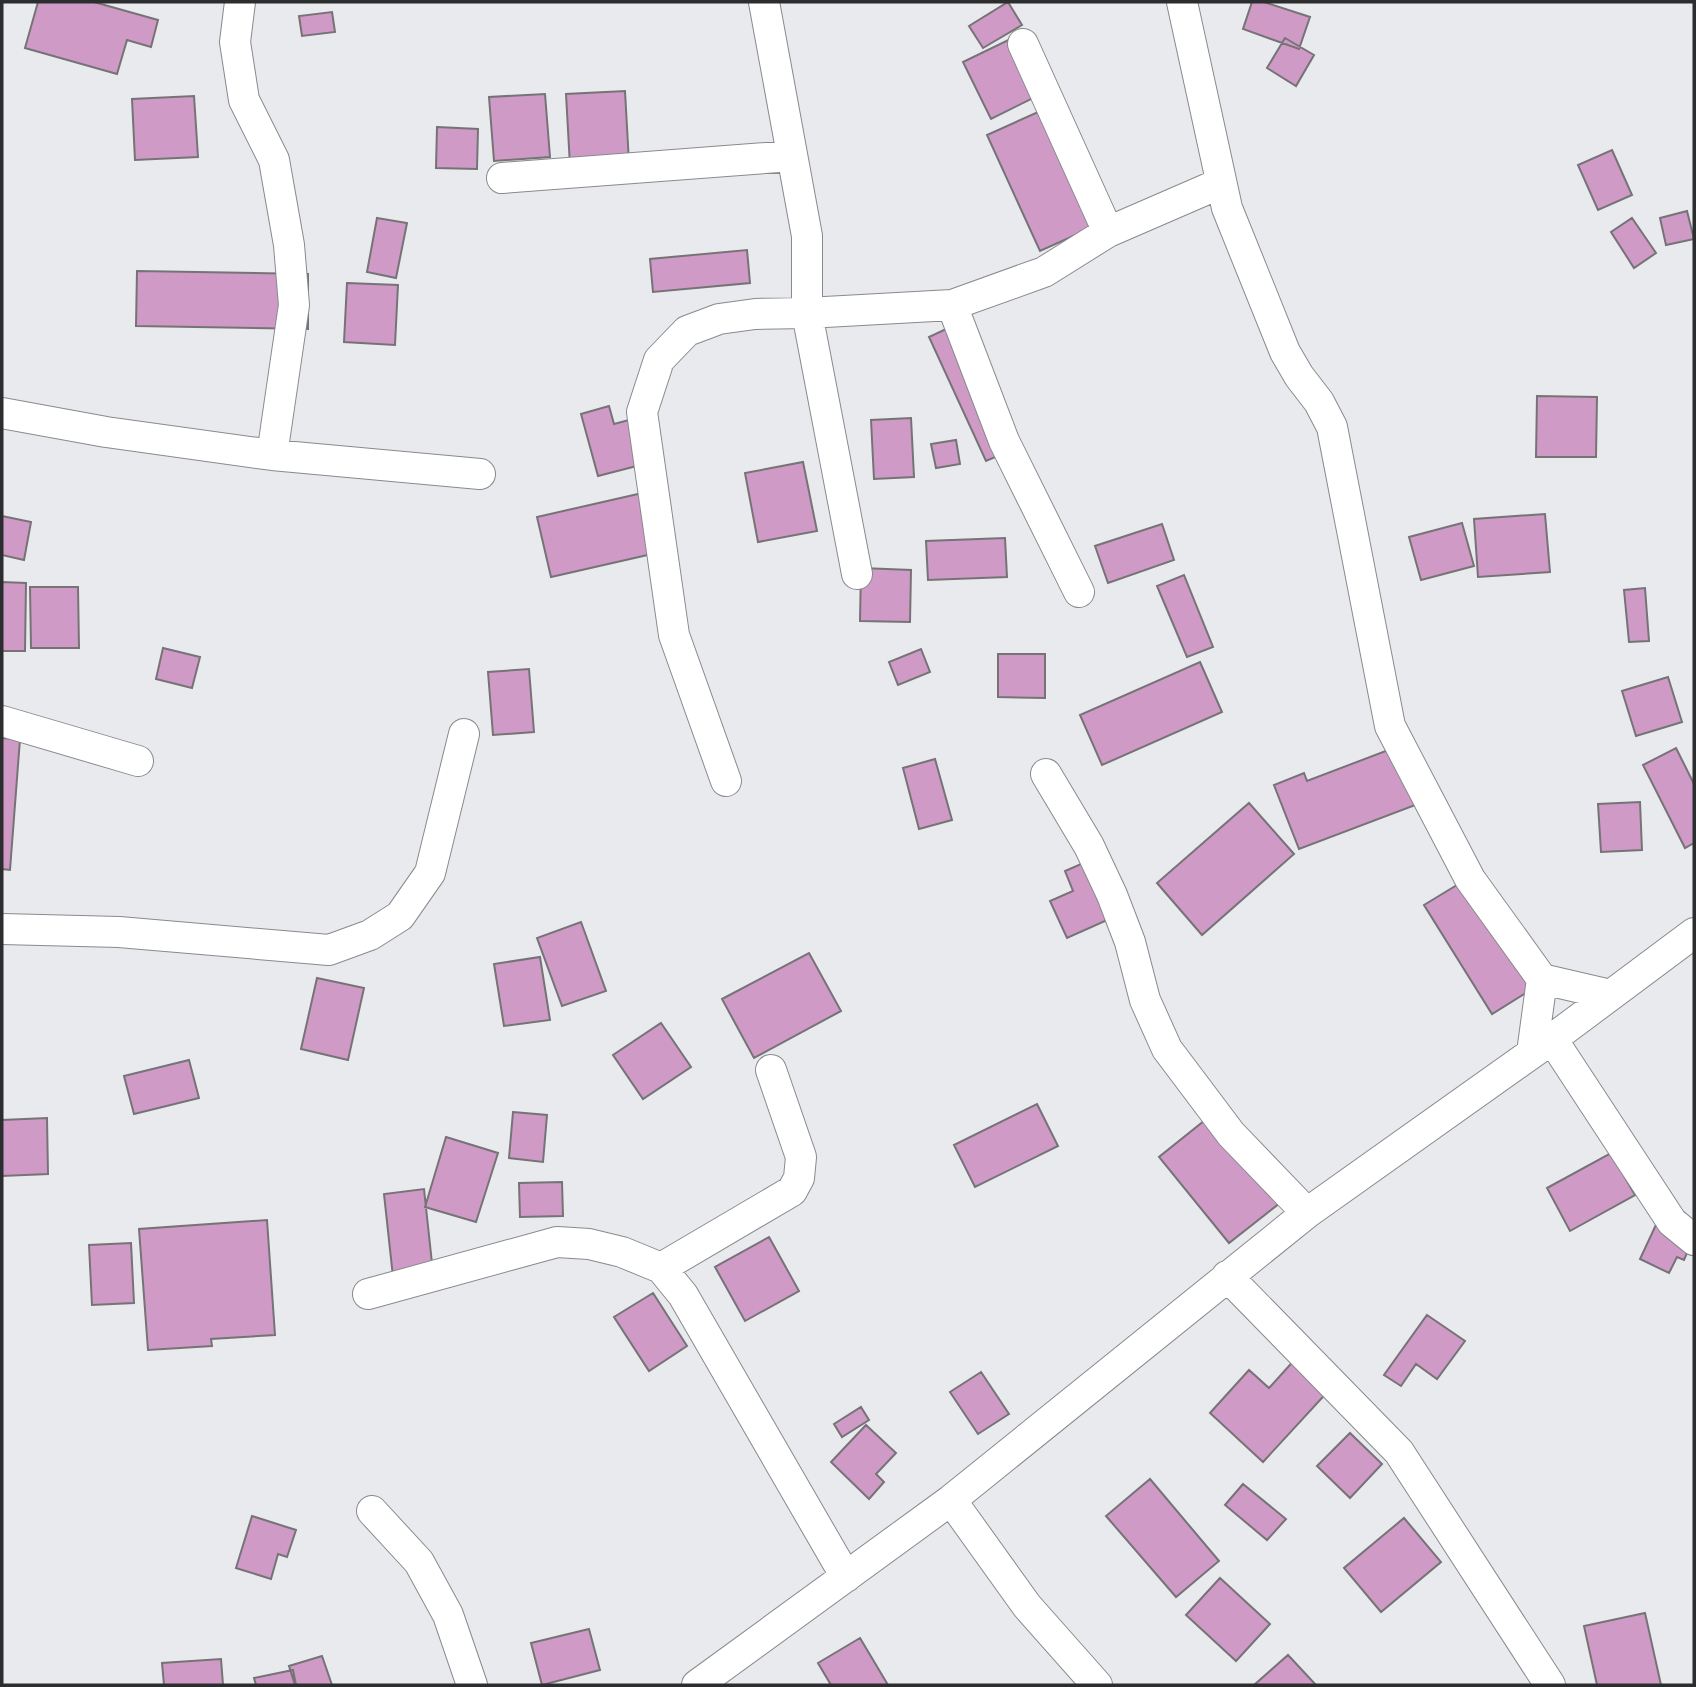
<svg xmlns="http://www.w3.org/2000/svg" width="1696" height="1687" viewBox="0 0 1696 1687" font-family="'Exo 2',sans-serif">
<rect width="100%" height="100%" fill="#e8eaee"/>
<!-- building -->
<path fill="#d09ac7" stroke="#767376" stroke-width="2" d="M38,2H94L158,20L151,47L127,40L117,74L25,48Z
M1008,2L1022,25L983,48L969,26Z
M1252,2H1264L1310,17L1299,49L1243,29Z
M332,12L335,32L302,36L299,16Z
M1021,34L1049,90L991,119L963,62Z
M1285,38L1314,55L1296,86L1267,68Z
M625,91L629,163L570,166L566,94Z
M545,94L550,157L494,161L489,97Z
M194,96L198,157L135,160L132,99Z
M1047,108L1100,224L1040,251L987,135Z
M437,127L478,129L477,169L436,168Z
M1612,150L1632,195L1598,210L1578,165Z
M1687,211L1694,239L1666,245L1660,218Z
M377,218L407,223L396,278L367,272Z
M1632,218L1656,253L1634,268L1611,232Z
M747,250L750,283L653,292L650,259Z
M137,271L308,274V329L136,326Z
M347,283L398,285L395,345L344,342Z
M963,321L1014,449L986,461L929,337Z
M1537,396L1597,397L1596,457H1536Z
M609,406L614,424L644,416L656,461L598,476L581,414Z
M911,418L914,477L874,479L871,420Z
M956,440L960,464L936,468L931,444Z
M803,462L817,531L758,542L745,473Z
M660,489L674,549L551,577L537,517Z
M1545,514L1550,572L1478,577L1474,519Z
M2,516L31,522L24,560L2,555Z
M1462,523L1474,566L1421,580L1409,537Z
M1162,524L1174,560L1108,583L1095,546Z
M1005,538L1007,577L928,580L926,541Z
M861,568L911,570L910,622L860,621Z
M1184,575L1213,647L1187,657L1157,586Z
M2,582L26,583L25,651H2Z
M30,587H78L79,648H31Z
M1645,588L1649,641L1629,642L1624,590Z
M163,648L200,657L192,688L156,679Z
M921,649L930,672L898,685L889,662Z
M998,654H1045V698L998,697Z
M1200,662L1222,712L1102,765L1080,715Z
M529,669L534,732L493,735L488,672Z
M1668,677L1682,722L1636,736L1622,691Z
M2,738L20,739L10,870L2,869Z
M1404,744L1426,801L1299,849L1274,785L1304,773L1307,781Z
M1676,748L1694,784V843L1685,848L1643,765Z
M935,759L952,820L919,829L903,768Z
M1640,802L1642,850L1601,852L1598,804Z
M1249,803L1294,854L1202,935L1157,883Z
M1097,857L1123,913L1067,938L1050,901L1073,891L1065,871Z
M1475,874L1542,983L1492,1014L1424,905Z
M581,922L606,991L562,1006L537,938Z
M809,953L841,1011L754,1058L722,999Z
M540,957L550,1020L504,1026L494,964Z
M317,978L364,988L348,1060L301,1049Z
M661,1023L691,1067L643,1099L613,1055Z
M189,1060L199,1098L134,1114L124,1076Z
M189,1060L199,1098L134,1114L124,1076Z
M1037,1104L1058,1146L975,1187L954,1145Z
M513,1112L547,1115L543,1162L509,1158Z
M1209,1117L1280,1203L1229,1243L1159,1157Z
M47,1118L48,1174L2,1176V1120Z
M47,1118L48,1174L2,1176V1120Z
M446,1137L498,1153L476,1222L425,1207Z
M446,1137L498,1153L476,1222L425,1207Z
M1611,1153L1635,1195L1570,1231L1547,1188Z
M562,1182L563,1216L520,1217L519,1183Z
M562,1182L563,1216L520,1217L519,1183Z
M424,1189L434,1282L394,1286L384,1194Z
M424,1189L434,1282L394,1286L384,1194Z
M1661,1214L1694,1237L1684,1260L1677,1257L1669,1273L1640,1259Z
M267,1220L275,1335L211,1339L212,1346L148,1350L139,1229Z
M267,1220L275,1335L211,1339L212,1346L148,1350L139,1229Z
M769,1237L799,1291L745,1321L715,1267Z
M769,1237L799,1291L745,1321L715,1267Z
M131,1243L134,1303L92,1305L89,1245Z
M131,1243L134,1303L92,1305L89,1245Z
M653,1293L687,1346L649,1371L614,1317Z
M653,1293L687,1346L649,1371L614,1317Z
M1427,1315L1465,1341L1437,1379L1416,1364L1401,1386L1384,1375Z
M1298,1356L1332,1387L1263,1462L1210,1413L1249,1370L1269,1388Z
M981,1372L1009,1414L978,1434L950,1392Z
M981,1372L1009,1414L978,1434L950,1392Z
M861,1407L869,1420L842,1437L834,1424Z
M861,1407L869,1420L842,1437L834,1424Z
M866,1425L896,1453L876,1474L884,1482L869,1499L831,1462Z
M866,1425L896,1453L876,1474L884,1482L869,1499L831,1462Z
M1350,1433L1382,1464L1350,1498L1317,1466Z
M1350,1433L1382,1464L1350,1498L1317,1466Z
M1150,1479L1219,1561L1176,1597L1106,1516Z
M1150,1479L1219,1561L1176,1597L1106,1516Z
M1243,1484L1286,1519L1267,1540L1225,1505Z
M1243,1484L1286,1519L1267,1540L1225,1505Z
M252,1516L296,1530L287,1557L278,1554L271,1579L236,1568Z
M252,1516L296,1530L287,1557L278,1554L271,1579L236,1568Z
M1404,1518L1441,1562L1381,1612L1344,1568Z
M1404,1518L1441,1562L1381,1612L1344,1568Z
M1220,1578L1270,1624L1236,1661L1186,1615Z
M1220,1578L1270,1624L1236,1661L1186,1615Z
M1645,1613L1661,1685H1597L1584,1626Z
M1645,1613L1661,1685H1597L1584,1626Z
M589,1629L600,1670L542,1685L531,1643Z
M589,1629L600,1670L542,1685L531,1643Z
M860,1638L888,1685H831L818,1663Z
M860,1638L888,1685H831L818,1663Z
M1288,1655L1316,1685H1254Z
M1288,1655L1316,1685H1254Z
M322,1656L332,1685H295L289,1666Z
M322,1656L332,1685H295L289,1666Z
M221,1659L223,1685H164L162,1663Z
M221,1659L223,1685H164L162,1663Z
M293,1670L296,1685H256L254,1678Z"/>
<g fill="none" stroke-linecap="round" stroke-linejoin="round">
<defs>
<path id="street" d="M240,2L235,42L244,100L274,160L289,245L294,305L272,455
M1182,2L1227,208L1285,352L1299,376L1319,402L1332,427L1390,726L1470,879L1542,979L1611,995
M1023,44L1108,232
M502,178L792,156
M952,305L1004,441L1079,592
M2,413L106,432L272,455L480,474
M857,574L807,313L952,305L1044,272L1108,232L1221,183
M2,721L138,761
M1046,774L1089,846L1112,895L1130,942L1145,1000L1167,1049L1231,1134L1307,1213
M726,781L674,635L642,412L659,360L687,331L719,319L755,314L807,313V236L764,2
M2,929L119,932L329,950L370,935L400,916L430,873L464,734
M1552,1039L1672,1222L1694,1240
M1532,1053L1542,979
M661,1268L792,1191L799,1178L801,1157L771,1070
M1227,1276L1399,1452L1550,1685
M368,1294L557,1242L589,1244L622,1252L661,1268L683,1295L846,1577
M951,1500L1027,1606L1097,1685
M372,1511L419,1562L448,1615L472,1685
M697,1685L951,1500L1307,1213L1552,1039L1694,933"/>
</defs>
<!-- street casing -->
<use href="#street" stroke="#888a8d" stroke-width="32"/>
<!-- street -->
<use href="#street" stroke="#fff" stroke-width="30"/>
</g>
<!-- border -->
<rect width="1696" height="1687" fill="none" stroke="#2c2d2f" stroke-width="7"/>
</svg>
